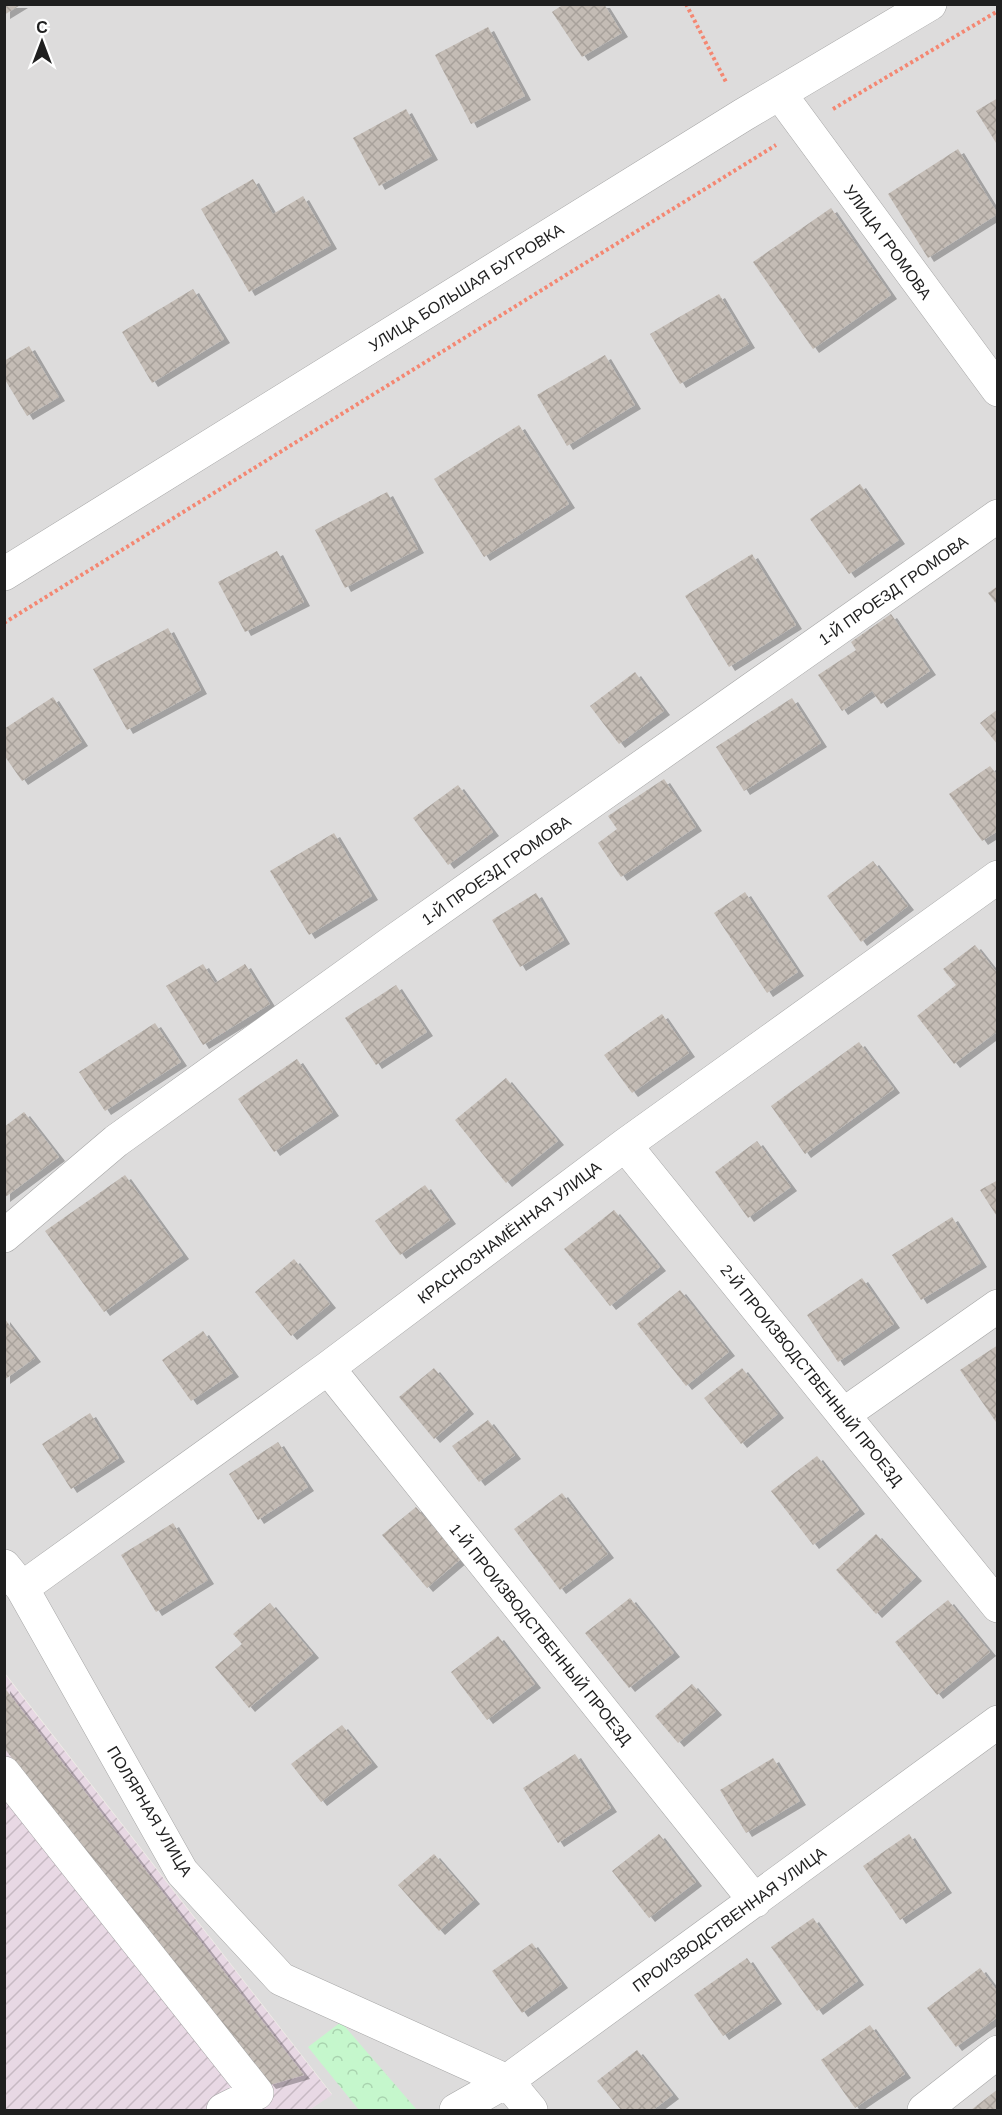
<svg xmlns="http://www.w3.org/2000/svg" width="1002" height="2115" viewBox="0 0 1002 2115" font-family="Helvetica,sans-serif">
<defs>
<pattern id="industrial-furrows" width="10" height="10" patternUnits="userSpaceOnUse" patternTransform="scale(1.5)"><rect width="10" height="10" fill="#e8d8e4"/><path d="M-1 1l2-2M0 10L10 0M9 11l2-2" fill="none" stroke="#c7b9c3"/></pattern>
<pattern id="park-crowns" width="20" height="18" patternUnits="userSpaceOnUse" patternTransform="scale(1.5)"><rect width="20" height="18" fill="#c5f7cc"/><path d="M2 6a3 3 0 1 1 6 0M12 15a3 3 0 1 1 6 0" fill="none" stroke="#a9d3af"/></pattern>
<pattern id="building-cross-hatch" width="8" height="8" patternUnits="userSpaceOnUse" patternTransform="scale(1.5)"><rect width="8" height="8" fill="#c4bcb5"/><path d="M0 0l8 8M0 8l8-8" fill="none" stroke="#a8a19b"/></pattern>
<filter id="shadow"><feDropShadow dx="6" dy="4" stdDeviation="0" flood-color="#0004"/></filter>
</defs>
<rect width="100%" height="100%" fill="#efede6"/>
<!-- residential -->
<path fill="#dddcdc" d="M5,5H997V2110H309L332,2094L5,1673Z"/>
<!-- industrial -->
<path fill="url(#industrial-furrows)" d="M4,1673L332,2095L309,2110H5Z"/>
<!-- park -->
<path fill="url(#park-crowns)" d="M341,2022L417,2110H359L308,2047Z"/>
<!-- building -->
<path fill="url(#building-cross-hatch)" filter="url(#shadow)" d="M4,4H22L4,15Z
M564,4H604L622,33L582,57L552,12Z
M488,27L525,96L471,124L435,55Z
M998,98V146L976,111Z
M406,109L432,156L379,186L353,138Z
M958,149L998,214L928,258L888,194Z
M253,179L273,214L303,196L331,245L249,292L201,209Z
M831,208L891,295L813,349L753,262Z
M193,289L224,339L152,383L122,332Z
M719,294L749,344L680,384L650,334Z
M29,346L59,397L27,416L4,378V361Z
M605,355L635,405L567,446L537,395Z
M519,425L569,504L484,557L434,479Z
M860,484L899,540L849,574L810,519Z
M387,492L418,549L345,588L315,530Z
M277,551L304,602L245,632L218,582Z
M752,554L796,625L729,667L685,596Z
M998,586V606L988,593Z
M891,614L930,671L881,704L872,691L842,711L818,675L856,650L851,642Z
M168,628L201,690L127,730L93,669Z
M635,672L664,711L619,744L590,706Z
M53,697L82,742L22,781L4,755V729Z
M792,698L821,743L744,791L716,747Z
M998,709V745L980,723Z
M990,766L998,776V831L982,841L949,794Z
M664,779L696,827L621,877L598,843L617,829L608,816Z
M458,785L493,832L448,865L413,818Z
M334,833L372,896L309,935L270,871Z
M873,861L908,906L861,942L827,896Z
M745,892L798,972L767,993L714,913Z
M536,893L564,940L520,967L492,920Z
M975,945L998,974V1031L954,1064L917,1016L956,985L943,969Z
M203,964L215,983L245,964L270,1004L203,1045L166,986Z
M396,985L427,1032L376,1065L345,1018Z
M662,1014L689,1053L632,1093L604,1055Z
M155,1023L181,1062L105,1111L79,1072Z
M859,1042L894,1089L805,1154L771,1106Z
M297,1059L333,1112L274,1152L238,1099Z
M506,1078L558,1141L506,1183L455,1120Z
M24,1112L59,1157L4,1198V1127Z
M757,1141L791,1187L748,1218L715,1172Z
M125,1175L183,1255L104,1312L45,1231Z
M998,1180V1218L980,1190Z
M425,1185L450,1220L400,1255L375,1221Z
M614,1210L660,1267L610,1306L564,1249Z
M952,1217L981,1263L921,1300L892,1255Z
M294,1259L330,1304L291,1336L255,1292Z
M862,1278L894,1324L838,1362L807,1315Z
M680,1290L729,1352L686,1386L637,1324Z
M4,1318L35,1358L4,1380Z
M203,1331L233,1373L191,1401L162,1360Z
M998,1345V1421L996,1422L960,1370Z
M434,1368L468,1410L434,1439L399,1397Z
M742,1368L778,1414L741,1444L704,1398Z
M90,1413L119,1458L71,1489L42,1444Z
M488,1420L515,1455L479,1482L452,1446Z
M278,1442L308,1487L258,1520L229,1474Z
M817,1456L859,1510L813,1545L771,1491Z
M562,1493L608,1554L560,1590L514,1529Z
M416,1507L461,1559L427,1588L382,1535Z
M173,1523L208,1580L156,1612L121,1555Z
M876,1534L916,1577L876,1614L836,1570Z
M630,1598L674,1653L629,1688L585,1633Z
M948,1600L990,1652L937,1695L895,1642Z
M270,1603L313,1654L249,1708L215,1667L242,1644L233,1634Z
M498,1636L535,1684L487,1720L451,1672Z
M692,1684L716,1711L678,1743L655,1716Z
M4,1687L304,2075L270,2085L4,1748Z
M342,1725L372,1763L321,1802L291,1764Z
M575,1754L611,1808L558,1843L523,1788Z
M773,1758L800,1801L746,1833L720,1790Z
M659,1834L696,1882L649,1918L612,1871Z
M909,1834L946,1889L900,1920L863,1866Z
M434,1854L474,1900L439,1931L398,1885Z
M813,1918L858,1981L817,2011L771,1947Z
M532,1943L562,1984L522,2013L492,1971Z
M747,1958L776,2000L723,2036L694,1995Z
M980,1968L998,1992V2017L956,2047L927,2008Z
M870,2025L905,2074L855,2108L821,2060Z
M637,2050L673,2095L653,2110H621L597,2081Z
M998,2089V2110H971Z"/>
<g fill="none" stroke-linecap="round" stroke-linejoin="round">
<defs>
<path id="minor" d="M780,94L998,390
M4,574L743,115L930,4
M625,1145L998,1606
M4,1236L116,1141L394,941L998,516
M328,1368L755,1901
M844,1414L998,1306
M4,1566L22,1588L182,1872L281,1979L507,2081L531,2110
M22,1588L328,1368L625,1145L998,877
M4,1773L257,2093L223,2110
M456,2110L507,2081L998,1722
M924,2110L998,2052"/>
</defs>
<!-- minor casing -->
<use href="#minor" stroke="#a6a6a6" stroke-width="34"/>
<!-- path -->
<path stroke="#f48772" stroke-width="4" stroke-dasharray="3 3" stroke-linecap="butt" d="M686,4L727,84
M833,109L998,11
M4,623L776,145"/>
<!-- minor -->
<use href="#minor" stroke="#fff" stroke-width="33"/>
</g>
<g text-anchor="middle" stroke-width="4.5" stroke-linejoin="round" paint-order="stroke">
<!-- street labels -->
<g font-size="16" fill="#1f1f1f" stroke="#fff">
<text transform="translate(888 242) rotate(54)" y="6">УЛИЦА ГРОМОВА</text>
<text transform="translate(466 287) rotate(-32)" y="6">УЛИЦА БОЛЬШАЯ БУГРОВКА</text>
<text transform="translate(893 590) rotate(-35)" y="6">1-Й ПРОЕЗД ГРОМОВА</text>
<text transform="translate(496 870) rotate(-35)" y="6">1-Й ПРОЕЗД ГРОМОВА</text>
<text transform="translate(509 1232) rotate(-37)" y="6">КРАСНОЗНАМЁННАЯ УЛИЦА</text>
<text transform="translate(812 1375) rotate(51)" y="6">2-Й ПРОИЗВОДСТВЕННЫЙ ПРОЕЗД</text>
<text transform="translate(541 1634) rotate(51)" y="6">1-Й ПРОИЗВОДСТВЕННЫЙ ПРОЕЗД</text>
<text transform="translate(150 1811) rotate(59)" y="6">ПОЛЯРНАЯ УЛИЦА</text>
<text transform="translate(729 1919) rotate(-36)" y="6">ПРОИЗВОДСТВЕННАЯ УЛИЦА</text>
</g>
</g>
<!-- border -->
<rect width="1002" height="2115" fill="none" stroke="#1f1f1f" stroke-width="12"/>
<!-- north arrow -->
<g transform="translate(42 42)" stroke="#ffffff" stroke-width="4.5" paint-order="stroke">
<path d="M0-4.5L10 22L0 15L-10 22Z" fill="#1f1f1f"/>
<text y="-9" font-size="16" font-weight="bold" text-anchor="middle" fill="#1f1f1f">С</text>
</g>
</svg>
